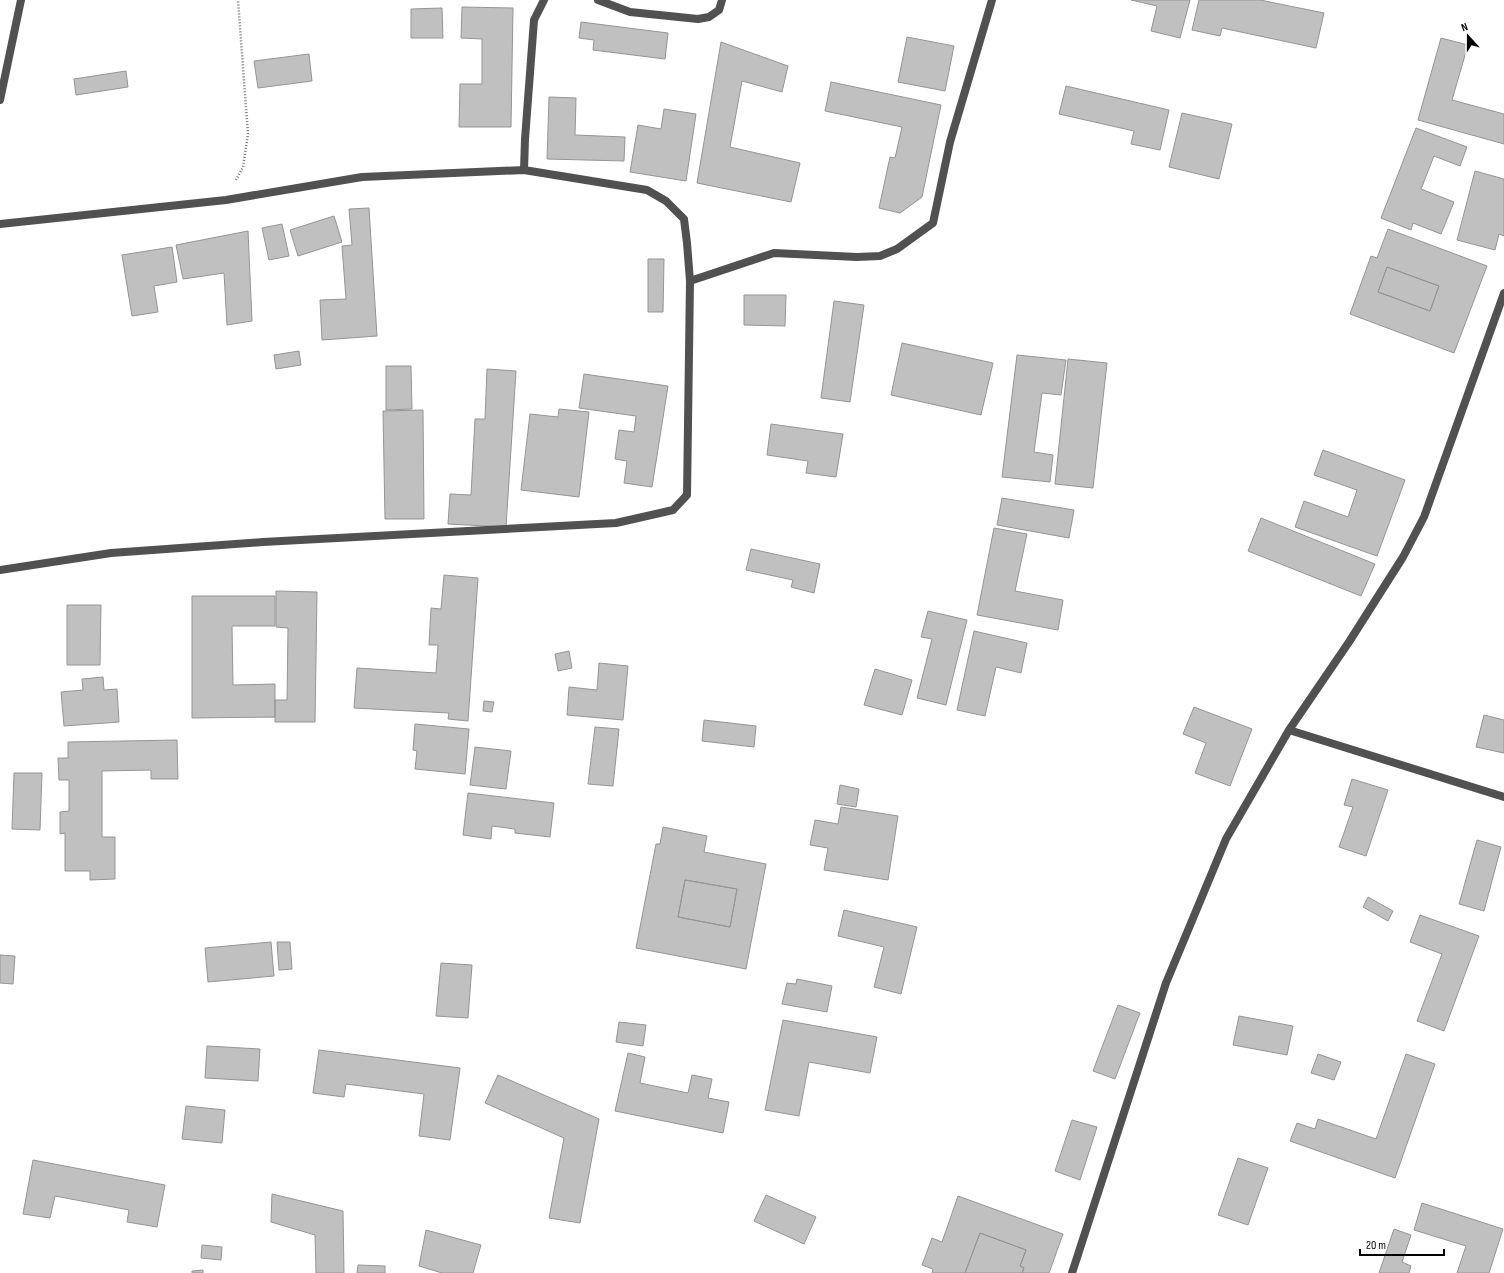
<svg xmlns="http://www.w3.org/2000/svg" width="1504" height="1273" viewBox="0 0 1504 1273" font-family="'Sofia Sans Condensed',sans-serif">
<rect width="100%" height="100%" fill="#fff"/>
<!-- building -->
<path fill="#c0c0c0" stroke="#959595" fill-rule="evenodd" d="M1131,0H1190L1180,38L1151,31L1157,6Z
M1199,0H1260L1324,13L1316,48L1222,28L1220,36L1192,30Z
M462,7L513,8L511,127H459L460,84H482V39L461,38Z
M442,8L443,38H411V9Z
M581,22L668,33L665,59L593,50L594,40L579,38Z
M907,37L954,46L945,91L898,82Z
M1441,38L1468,45L1452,100L1504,114V144L1418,120Z
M721,42L788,66L782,92L742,81L730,147L800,163L791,202L697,183Z
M309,54L312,81L258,88L254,61Z
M126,71L128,87L76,95L74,79Z
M831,82L941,105L922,197L900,213L879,208L890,157L895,158L902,127L825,111Z
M1066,86L1169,110L1160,150L1131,144L1134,131L1059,114Z
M549,97L576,98L575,135L625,137L624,161L547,159Z
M664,109L696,114L686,181L630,172L638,125L661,129Z
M1182,113L1232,124L1219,179L1169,167Z
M1416,128L1467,147L1460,166L1434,156L1421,189L1454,202L1441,234L1413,223L1411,230L1381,218Z
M1475,171L1504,179V236L1499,234L1495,250L1457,240Z
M369,208L377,336L322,340L320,300L346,299L342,246L352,245L349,209Z
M334,216L342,242L298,256L290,230Z
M282,224L289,256L269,260L262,228Z
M1388,229L1487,266L1454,353L1350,314L1371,256L1377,258ZM1387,267L1439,286L1430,311L1378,292Z
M248,231L252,321L227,325L224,273L183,279L176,245Z
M172,247L177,282L154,286L158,312L132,316L122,255Z
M648,259H664L663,312H648Z
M1387,267L1439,286L1430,311L1378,292Z
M744,295H786L785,326L744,325Z
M834,301L864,305L850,402L821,398Z
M902,343L993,363L981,415L891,395Z
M299,351L301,365L276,369L274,355Z
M1017,355L1066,360L1061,395L1042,393L1034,452L1053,455L1050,482L1002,477Z
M1068,359L1107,363L1093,488L1055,484Z
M386,366H411L412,409L386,410Z
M487,369L516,371L506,527L448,524L450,494L471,495L475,419H485Z
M584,374L668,386L652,487L624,483L627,461L615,459L619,430L634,432L636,416L579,408Z
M559,409L589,412L579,497L521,490L530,414L558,417Z
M423,410L424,519H385L383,411Z
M771,424L843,434L836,477L806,473L808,461L767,455Z
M1323,450L1405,480L1377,556L1295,527L1304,501L1348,517L1357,490L1314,475Z
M1002,498L1074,510L1069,538L997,525Z
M1261,518L1375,564L1361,596L1248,551Z
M994,528L1027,534L1015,591L1063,600L1058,630L977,615Z
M751,549L820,564L814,593L791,587L793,580L746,570Z
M444,575L478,578L468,721L448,719L449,713L354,708L357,668L436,673L438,645H429L431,608L441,609Z
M276,591L317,592L315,722H275V700H287L288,628L276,627Z
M192,596H275V626H232L233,685L275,684V717L192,718Z
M67,605H101L100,665H67Z
M928,611L967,620L946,705L917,698L932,639L921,637Z
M974,631L1027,643L1021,673L996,667L985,716L957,710Z
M569,651L572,668L558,671L555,654Z
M599,663L628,666L623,720L567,715L569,687L597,690Z
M875,669L912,680L902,715L864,705Z
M103,677L104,690L117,689L119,722L64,726L61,692L83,690L82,679Z
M484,701L494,702L492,712L483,711Z
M1194,707L1252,729L1230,786L1195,773L1206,743L1183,734Z
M1484,715L1504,720V753L1476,747Z
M704,720L756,726L754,747L702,741Z
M415,724L469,729L465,774L415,769L417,751L413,750Z
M595,727L619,729L613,786L588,784Z
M177,740L178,779H151V770L102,771V837H115V879L90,880V871H65V833L60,834V812L69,811V780H59L58,758H68V742Z
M475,747L511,751L506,789L470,785Z
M14,773H42L40,830L12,829Z
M1352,779L1388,790L1366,856L1339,847L1353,807L1344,805Z
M840,785L859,789L856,807L837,804Z
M468,793L554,803L550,837L515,833V829L492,826L491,839L463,835Z
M841,807L898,816L888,880L824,870L828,848L810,845L815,820L838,824Z
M663,827L707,836L704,852L766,864L746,969L636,948L656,844H660ZM685,880L737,889L730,927L678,917Z
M1477,840L1501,847L1484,911L1459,904Z
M685,880L737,889L730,927L678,917Z
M1368,897L1393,911L1388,921L1363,907Z
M844,910L917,927L901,994L874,987L884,947L838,936Z
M1420,915L1479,936L1444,1031L1417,1021L1442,954L1410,942Z
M271,942L274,976L208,982L205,948Z
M277,942H290L292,969L279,970Z
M0,955L15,956L13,984L0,983Z
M441,963L472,965L468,1018L436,1016Z
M797,979L832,986L827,1012L782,1004L787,983L796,984Z
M1118,1005L1140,1013L1115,1079L1093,1071Z
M1239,1016L1293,1026L1287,1055L1233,1045Z
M783,1020L877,1037L870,1073L809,1062L799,1116L765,1110Z
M619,1022L646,1025L643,1046L616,1042Z
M207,1046L260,1049L258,1081L205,1078Z
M319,1050L460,1068L450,1140L419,1136L424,1094L346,1084L344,1097L313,1093Z
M628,1053L645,1057L640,1083L688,1093L692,1075L712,1079L708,1098L729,1102L723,1133L615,1111Z
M1318,1054L1341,1062L1334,1080L1311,1073Z
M1406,1054L1435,1064L1395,1178L1290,1141L1297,1123L1315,1129L1318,1119L1376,1139Z
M498,1075L599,1119L580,1223L549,1218L564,1138L485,1103Z
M186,1106L225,1110L222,1143L182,1139Z
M1072,1120L1097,1127L1080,1180L1055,1171Z
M1238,1158L1268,1168L1248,1225L1218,1215Z
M33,1160L165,1185L157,1227L127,1222L129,1210L55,1196L50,1218L23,1214Z
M272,1194L343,1211L344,1273H316L315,1235L271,1222Z
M766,1195L816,1217L804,1244L754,1221Z
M958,1196L1063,1234L1049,1273H1022L1024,1268L1020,1266L1026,1250L980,1233L965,1273H932L933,1269L922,1265L932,1238L942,1242Z
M1422,1203L1503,1229L1489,1273H1457L1466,1246L1414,1230Z
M1394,1229L1411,1235L1402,1262L1411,1266L1409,1273H1379Z
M426,1230L481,1245L473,1273H442L419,1266Z
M980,1233L1026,1250L1020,1266L1024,1268L1022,1273H965Z
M202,1245L222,1247L221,1260L201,1258Z
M358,1265L385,1266V1273H357Z
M203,1270V1273H192V1271Z"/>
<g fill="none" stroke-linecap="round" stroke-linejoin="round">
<!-- path -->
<path stroke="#737373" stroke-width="2.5" stroke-dasharray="1 2" stroke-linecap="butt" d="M236,180L243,167L248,134L238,0"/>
<!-- street -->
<path stroke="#515151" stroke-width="8" d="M598,0L630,12L698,19L709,17L719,10L722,0
M0,100L21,0
M524,170L525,139L534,20L544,0
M0,224L226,200L362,177L524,170L647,190L666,201L684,219L687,243L690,281L687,495L673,510L616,523L263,542L111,553L0,570
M690,281L774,253L857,257L880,256L897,249L933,223L950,142L992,0
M1289,730L1504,797
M1072,1273L1166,983L1226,839L1289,730L1349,642L1403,557L1424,517L1504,293"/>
</g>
<!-- north arrow -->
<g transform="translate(1468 36) rotate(339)" stroke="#ffffff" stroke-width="3" paint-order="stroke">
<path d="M0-3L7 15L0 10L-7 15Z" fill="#000000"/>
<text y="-6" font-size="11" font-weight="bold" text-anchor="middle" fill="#000000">N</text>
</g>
<!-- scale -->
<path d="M1360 1249v6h84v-6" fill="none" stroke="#000000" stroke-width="2"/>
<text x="1366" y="1249" font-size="12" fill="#000000" stroke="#ffffff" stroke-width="3" paint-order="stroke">20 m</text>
</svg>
